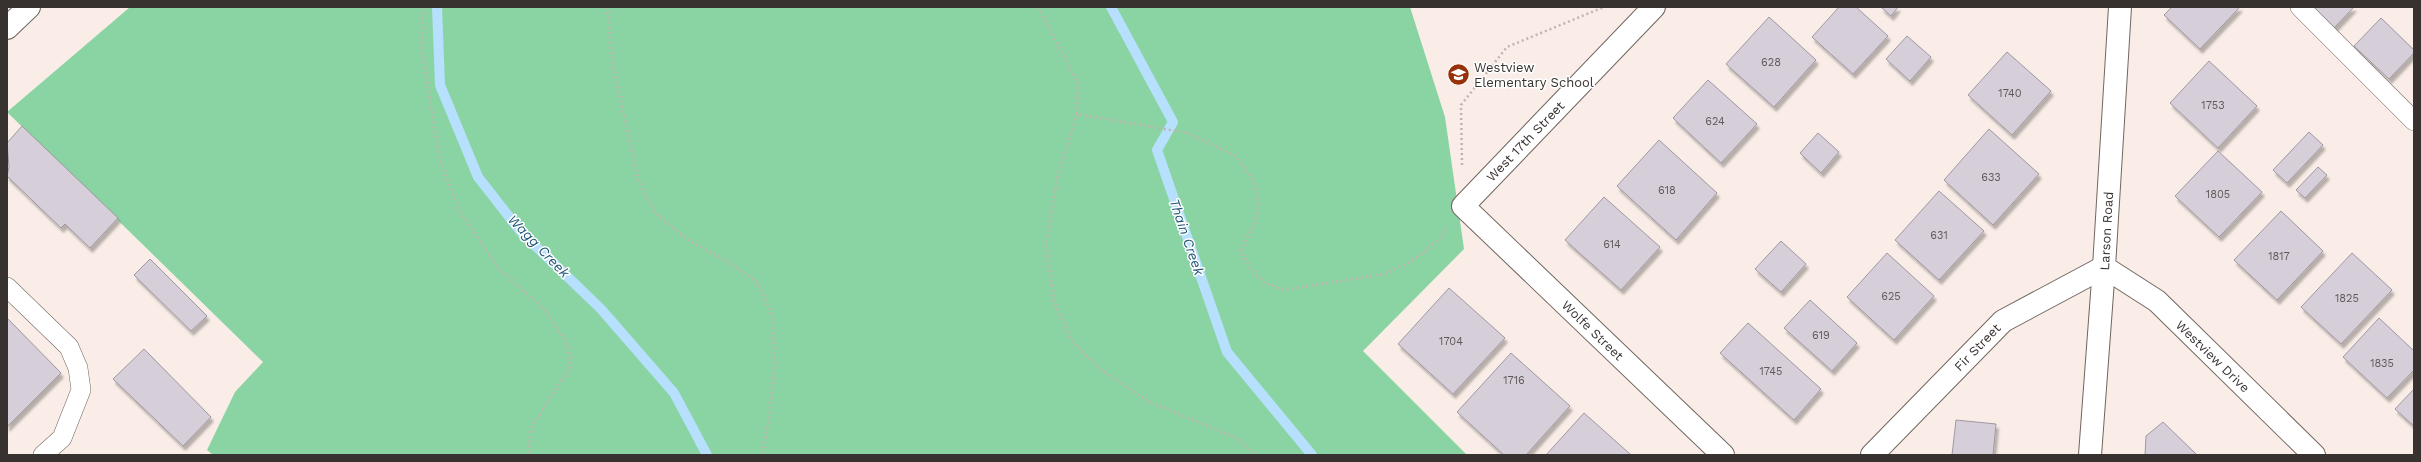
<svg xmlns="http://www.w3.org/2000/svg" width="2421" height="462" viewBox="0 0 2421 462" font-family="'Work Sans',sans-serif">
<defs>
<filter id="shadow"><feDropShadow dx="2.5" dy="4.5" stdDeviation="1" flood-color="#0004"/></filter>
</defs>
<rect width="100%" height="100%" fill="#faede7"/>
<!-- forest -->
<path fill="#8ad4a3" d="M130,7H1410L1445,117L1464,249L1363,351L1467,455H213L207,450L235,392L263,362L7,112Z"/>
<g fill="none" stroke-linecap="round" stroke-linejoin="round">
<!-- stream -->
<path stroke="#b6e0fe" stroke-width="10" d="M437,7L440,85L478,177L521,232L601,309L674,393L707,455
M1111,7L1173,122L1157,150L1227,352L1312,455"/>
</g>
<!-- building -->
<path fill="#d6cfda" stroke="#9f98a2" filter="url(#shadow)" d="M1839,7H1856L1888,36L1853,74L1812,37Z
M1881,7H1898L1891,16Z
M2172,7H2240L2200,49L2164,15Z
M2312,7H2354L2334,28Z
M1769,17L1816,60L1774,107L1726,64Z
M2381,18L2414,50V53L2389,79L2354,46Z
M1907,36L1931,57L1910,81L1886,59Z
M2007,52L2051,91L2012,135L1968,95Z
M2209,61L2257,106L2218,148L2170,103Z
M1708,80L1757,124L1721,163L1673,118Z
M22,126L118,218L90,248L65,224L61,228L7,176L9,167L7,143Z
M1989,129L2039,174L1993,225L1944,180Z
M2309,132L2323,145L2287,183L2273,170Z
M1818,133L1839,152L1821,173L1800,153Z
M1659,140L1717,193L1676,240L1617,186Z
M2218,151L2262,192L2219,237L2175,196Z
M2318,167L2327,175L2305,198L2296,190Z
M1939,191L1984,231L1939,280L1895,240Z
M1604,197L1660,247L1621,290L1565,240Z
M2281,211L2323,251L2277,300L2234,260Z
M1781,241L1806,264L1781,292L1755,269Z
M1887,253L1934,296L1894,340L1847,297Z
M2352,253L2392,290L2341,344L2301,307Z
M150,259L207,316L191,331L134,275Z
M1449,288L1505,338L1453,394L1398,344Z
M1810,300L1857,343L1832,371L1784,328Z
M7,318L61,373L7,427Z
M2379,318L2414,351V370L2387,398L2343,357Z
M1748,323L1821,389L1794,420L1720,353Z
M144,349L211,417L183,446L113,379Z
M1511,353L1570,406L1526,455H1504L1457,412Z
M2414,389V426L2395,409Z
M1584,413L1630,454L1629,455H1546Z
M1956,420L1996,424L1993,455H1952Z
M2163,422L2197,455H2145L2146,436Z"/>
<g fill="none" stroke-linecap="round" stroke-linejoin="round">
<defs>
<path id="service" d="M2300,7L2414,121
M7,287L69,347L78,368L81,390L62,438L43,455"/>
<path id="minor" d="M1654,7L1463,206L1723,455
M7,28L29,7
M1872,455L2003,321L2104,267"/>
<path id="tertiary" d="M2090,455L2104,267"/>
<path id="secondary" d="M2120,7L2104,267L2157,301L2314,455"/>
</defs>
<!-- service casing -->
<use href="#service" stroke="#706660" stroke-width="20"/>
<!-- minor casing -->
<use href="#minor" stroke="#706660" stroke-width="24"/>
<!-- tertiary casing -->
<use href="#tertiary" stroke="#706660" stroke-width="24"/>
<!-- secondary casing -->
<use href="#secondary" stroke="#706660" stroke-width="24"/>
<!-- path -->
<path stroke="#bfb4af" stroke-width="2.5" stroke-dasharray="2 3" stroke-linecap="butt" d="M423,7L422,48L439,158L459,210L499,269L545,310L569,347L570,367L532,427L528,455
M607,7L613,67L639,183L657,215L691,242L725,260L758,283L772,315L775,364L770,413L762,455
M1038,7L1078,83L1077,114L1187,133L1234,155L1246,169L1255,185L1258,202L1255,221L1241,250L1249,267L1263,282L1283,290L1385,274L1414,260L1440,238L1446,228
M1077,114L1057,179L1046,245L1054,302L1072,341L1100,369L1148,401L1236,438L1256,455
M1462,165L1461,105L1507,47L1604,7"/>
<!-- service -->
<use href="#service" stroke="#fff" stroke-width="19"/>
<!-- minor -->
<use href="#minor" stroke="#fff" stroke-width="22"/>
<!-- tertiary -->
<use href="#tertiary" stroke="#fff" stroke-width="22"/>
<!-- secondary -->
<use href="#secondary" stroke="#fff" stroke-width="22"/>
</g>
<!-- icons -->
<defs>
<symbol id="school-disc" viewBox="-11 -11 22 22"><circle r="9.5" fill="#98310a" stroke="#fff"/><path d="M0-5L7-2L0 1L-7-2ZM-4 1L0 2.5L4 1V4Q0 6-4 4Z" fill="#fff"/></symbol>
</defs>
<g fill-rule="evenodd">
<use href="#school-disc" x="1446" y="62" width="25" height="25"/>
</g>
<g text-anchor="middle" stroke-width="3" stroke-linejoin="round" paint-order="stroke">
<!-- number labels -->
<g font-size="11" fill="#5f595a">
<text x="1771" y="66">628</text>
<text x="2010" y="97">1740</text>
<text x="2213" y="109">1753</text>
<text x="1715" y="125">624</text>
<text x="1991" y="181">633</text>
<text x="1667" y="194">618</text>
<text x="2218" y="198">1805</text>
<text x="1939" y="239">631</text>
<text x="1612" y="248">614</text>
<text x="2279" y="260">1817</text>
<text x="1891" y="300">625</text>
<text x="2347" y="302">1825</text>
<text x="1821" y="339">619</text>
<text x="1451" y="345">1704</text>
<text x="2382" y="367">1835</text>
<text x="1771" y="375">1745</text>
<text x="1514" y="384">1716</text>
</g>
<!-- poi labels -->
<g font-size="13" fill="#373230" stroke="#fff" text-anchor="start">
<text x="1474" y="72">Westview<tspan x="1474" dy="15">Elementary School</tspan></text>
</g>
<!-- street labels -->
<g font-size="13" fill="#373230" stroke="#fff">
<text transform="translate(1525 141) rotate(-46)" y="5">West 17th Street</text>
<text transform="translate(2106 231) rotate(-87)" y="5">Larson Road</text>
<text transform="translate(1593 330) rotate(44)" y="5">Wolfe Street</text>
<text transform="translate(1977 347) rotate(-46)" y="5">Fir Street</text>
<text transform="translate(2213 356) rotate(44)" y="5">Westview Drive</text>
</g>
<!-- water labels -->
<g font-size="14" font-style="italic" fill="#235879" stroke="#fff">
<text transform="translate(1187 237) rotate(71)" y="5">Thain Creek</text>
<text transform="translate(539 246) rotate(46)" y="5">Wagg Creek</text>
</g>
</g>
<!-- border -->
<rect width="2421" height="462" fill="none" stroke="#373230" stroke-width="16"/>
</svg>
